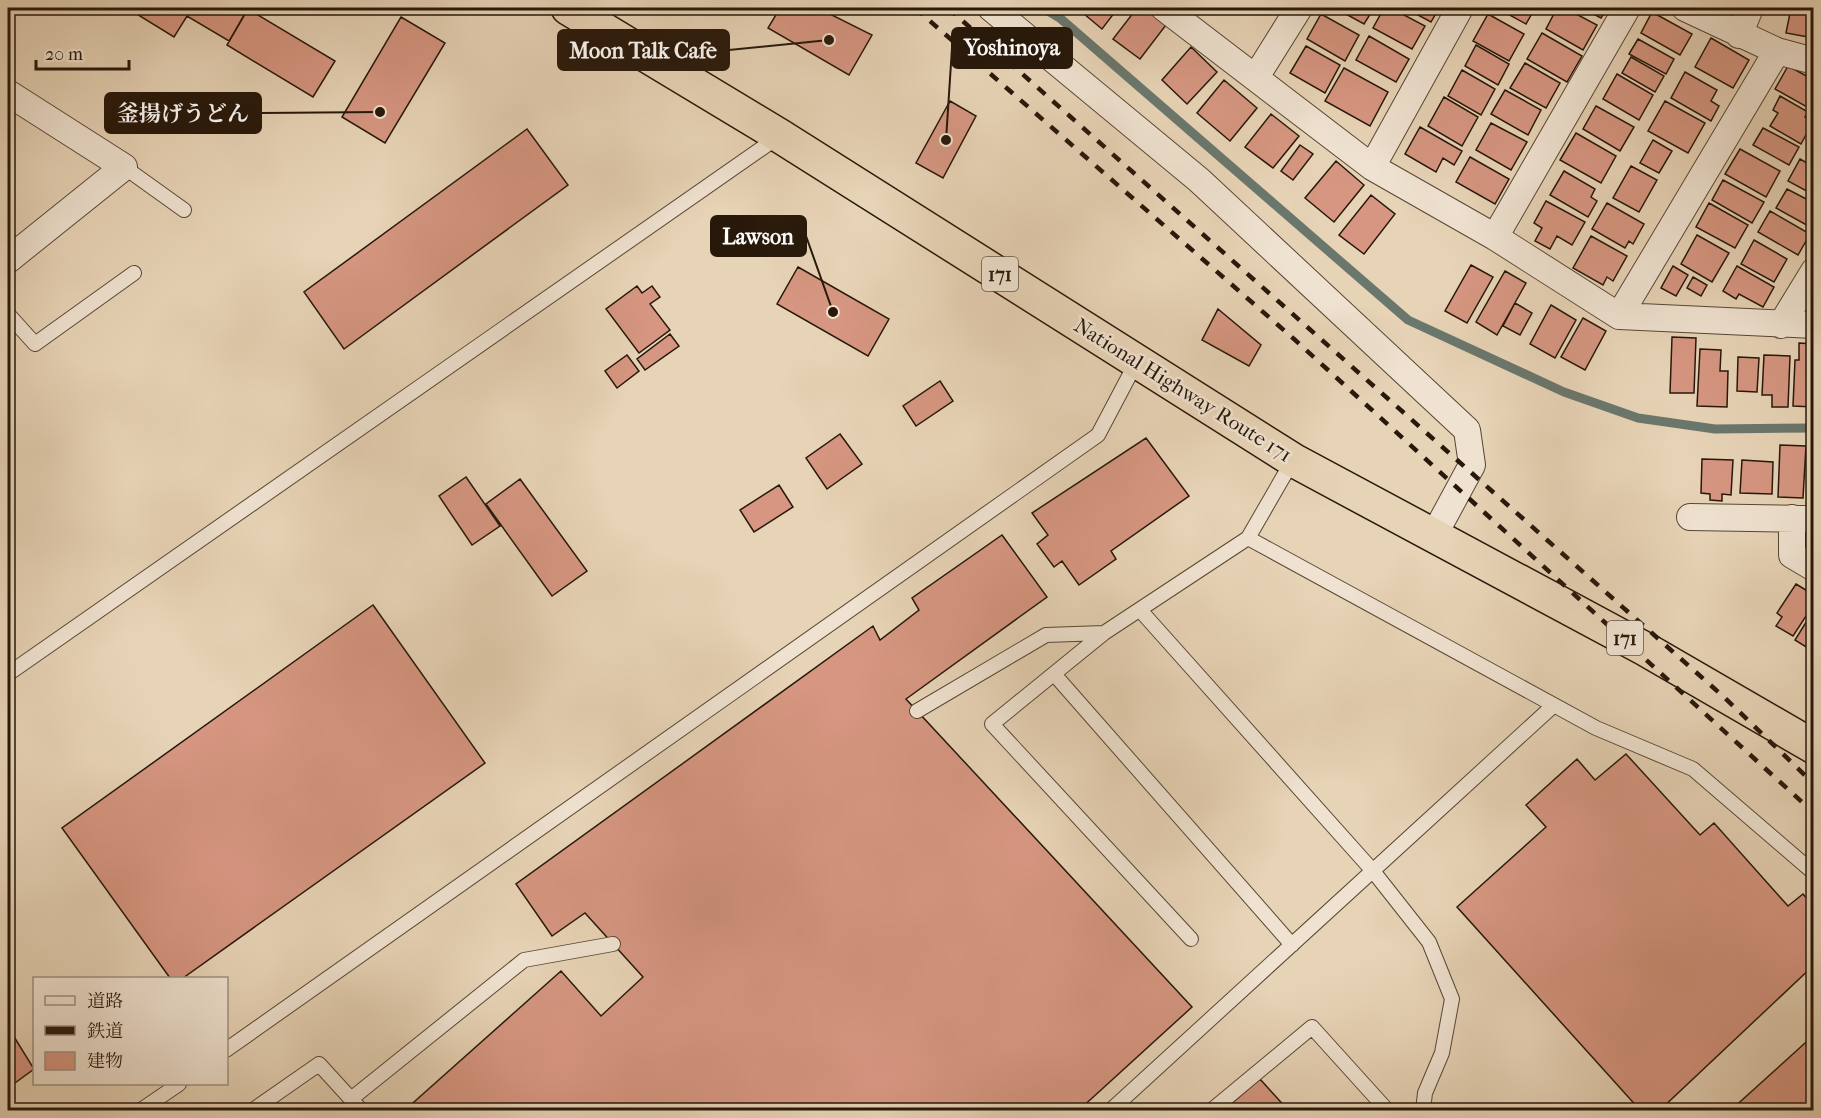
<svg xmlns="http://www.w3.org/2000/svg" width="1821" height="1118" viewBox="0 0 1821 1118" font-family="'IM FELL French Canon','Noto Serif JP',serif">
<rect width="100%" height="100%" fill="#e7d3b6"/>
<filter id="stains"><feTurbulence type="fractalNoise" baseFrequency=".00333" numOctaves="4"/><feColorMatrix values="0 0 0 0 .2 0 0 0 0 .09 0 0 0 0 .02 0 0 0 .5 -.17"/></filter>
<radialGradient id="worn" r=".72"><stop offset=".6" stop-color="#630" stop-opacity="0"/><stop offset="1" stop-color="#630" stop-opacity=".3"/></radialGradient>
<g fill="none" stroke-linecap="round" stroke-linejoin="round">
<!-- stream -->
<path stroke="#6a776d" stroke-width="9" d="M1043,8L1061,19L1408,320L1564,392L1638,418L1715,429L1814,428"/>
</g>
<!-- building -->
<path fill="#d69681" stroke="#27180a" stroke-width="1.5" d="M138,8H248L229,41L187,16L174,37L135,13Z
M780,8H818L872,35L849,75L768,28Z
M1077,8H1118L1102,29Z
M1137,8H1143L1166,25L1140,59L1113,39Z
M1335,8H1374L1364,24Z
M1384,8H1391L1425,26L1412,49L1373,28Z
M1405,8H1439L1431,22Z
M1497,8H1535L1526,24Z
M1557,8H1565L1597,25L1583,50L1546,29Z
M1582,8H1607L1601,18Z
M1791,8H1814V38L1786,33Z
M248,9L335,61L313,97L227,45Z
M1652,12L1692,34L1680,55L1641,33Z
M1321,14L1359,35L1345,61L1307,39Z
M1488,14L1524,34L1509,61L1473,41Z
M401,17L445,43L385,143L342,117Z
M1542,33L1582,56L1567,82L1527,59Z
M1369,36L1409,59L1396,82L1356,60Z
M1711,38L1749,60L1733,88L1695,67Z
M1638,39L1674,59L1666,74L1629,54Z
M1476,45L1509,64L1498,85L1465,66Z
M1306,46L1340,65L1325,93L1290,73Z
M1191,47L1217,72L1187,104L1162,80Z
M1631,57L1664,76L1655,92L1622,73Z
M1525,63L1560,83L1546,108L1510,88Z
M1788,66L1814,80V111L1775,89Z
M1344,68L1388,92L1370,126L1325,101Z
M1462,70L1495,89L1481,115L1448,96Z
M1685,72L1717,90L1711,101L1719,106L1711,121L1671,98Z
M1617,74L1653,95L1639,120L1603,99Z
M1224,80L1257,108L1230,141L1197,113Z
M1505,90L1541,110L1528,135L1491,114Z
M1780,96L1808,112L1805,117L1813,122L1801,144L1770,126L1778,113L1773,110Z
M1444,97L1478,117L1462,146L1428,126Z
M950,101L976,116L943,178L916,163Z
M1665,101L1705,123L1688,153L1648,131Z
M1596,106L1634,127L1620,151L1583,129Z
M1271,114L1299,136L1273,168L1245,147Z
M1491,123L1527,142L1511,170L1476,150Z
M1420,127L1462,151L1454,165L1443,158L1436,172L1405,154Z
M1763,128L1799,147L1789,165L1753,145Z
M527,129L568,185L344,349L304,292Z
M1576,133L1616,156L1601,183L1560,160Z
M1653,140L1672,151L1659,173L1640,163Z
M1300,145L1313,154L1293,180L1281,171Z
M1740,149L1780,171L1766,197L1725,174Z
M1470,157L1509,179L1495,204L1456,182Z
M1800,159L1814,167V195L1788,181Z
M1336,161L1364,185L1334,222L1305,198Z
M1631,166L1657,180L1639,212L1613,198Z
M1564,171L1595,189L1591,197L1597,201L1588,217L1550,195Z
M1723,180L1764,202L1752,223L1712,200Z
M1787,189L1814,203L1812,228L1776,208Z
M1371,195L1395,214L1364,254L1339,235Z
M1546,201L1585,222L1572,245L1557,236L1550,249L1535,241L1542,228L1534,223Z
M1607,203L1644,224L1633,244L1629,241L1625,248L1592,229Z
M1709,203L1748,225L1735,248L1696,227Z
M1770,211L1810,234L1798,255L1758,232Z
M1697,235L1729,253L1712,282L1681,264Z
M1591,236L1627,256L1613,281L1607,277L1603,285L1573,268Z
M1754,240L1787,259L1774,282L1741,264Z
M1471,265L1493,277L1467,323L1445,311Z
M1673,266L1688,275L1676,296L1661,288Z
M1737,266L1774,287L1763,307L1739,294L1736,299L1723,291Z
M798,267L889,319L868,356L777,304Z
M1505,271L1526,283L1497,335L1476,322Z
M1693,277L1707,285L1701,296L1687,288Z
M637,286L642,293L652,286L660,297L650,304L670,330L639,353L606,309Z
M1515,303L1532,313L1520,335L1503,326Z
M1551,305L1576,320L1555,358L1530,344Z
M1218,309L1261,345L1249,366L1202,340Z
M1583,318L1606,331L1585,370L1561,357Z
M670,334L679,346L645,370L637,359Z
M1672,337L1696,338L1694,393H1670Z
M1799,343L1814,344V407L1793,406L1795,360H1799Z
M1700,349L1721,350L1720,371H1728L1727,407L1697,406Z
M627,355L639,371L617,388L605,371Z
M1764,355L1790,356L1788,407H1772V395H1762Z
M1738,357L1759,358L1757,392L1737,391Z
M940,381L953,401L916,426L903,406Z
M840,434L862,464L827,489L806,458Z
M1146,438L1189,496L1111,551L1116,559L1079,585L1062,561L1054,567L1037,544L1048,535L1032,513Z
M1780,445L1806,446L1803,498L1778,497Z
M1702,459L1733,460L1731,495L1722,494V501L1710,500V494L1701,493Z
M1742,460L1773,462L1772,494L1740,493Z
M466,477L500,526L472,545L439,496Z
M520,479L587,571L552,596L486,504Z
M779,485L793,507L754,532L740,510Z
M1002,535L1047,597L906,699L1192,1007L1079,1110H405L561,971L601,1016L643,977L585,913L552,936L516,884L873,626L880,640L919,610L912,598Z
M1796,584L1814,595V604L1793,636L1776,626L1782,617L1777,613Z
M373,605L485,763L183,978H170L62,828Z
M1813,611H1814V652L1795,640Z
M1626,754L1700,835L1714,823L1788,906L1803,894L1814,907V965L1660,1110H1640L1457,907L1546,827L1526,805L1577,759L1595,780Z
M8,1027L34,1069L8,1088Z
M1814,1035V1110H1731Z
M1260,1079L1288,1110H1224Z"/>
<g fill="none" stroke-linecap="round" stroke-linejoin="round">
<defs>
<path id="lane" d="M124,167L184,210
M8,314L35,344L134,273
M1293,460L1248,538L1596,728L1693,769L1814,873
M1140,610L1373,871L1429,942L1452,999L1442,1053L1425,1093L1423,1110
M8,674L778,137
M1054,674L1292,945
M917,711L1046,635L1104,633
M1191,939L992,724L1104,633L1248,538
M226,1050L1098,435L1137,361
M351,1099L524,960L613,944
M141,1110L179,1084
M253,1110L319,1064L361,1110
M1111,1110L1554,705
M1212,1110L1312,1027L1387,1110"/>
<path id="street" d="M991,8L1199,180L1467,430L1472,465L1433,537
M1164,8L1372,167L1495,237L1619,316L1814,325
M1685,8L1777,51L1814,61
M1739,35L1750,8
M1256,77L1299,8
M8,93L124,167L8,260
M1372,167L1460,8
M1495,237L1627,8
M1619,316L1777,51
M1781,325L1814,271
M1690,517L1814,519
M1792,518V555L1814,568"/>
<path id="highway" d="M568,8L780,136L1293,460L1645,649L1814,747"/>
</defs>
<!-- lane casing -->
<use href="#lane" stroke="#574735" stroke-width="16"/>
<!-- street casing -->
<use href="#street" stroke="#574735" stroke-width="28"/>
<!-- highway casing -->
<use href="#highway" stroke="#27180a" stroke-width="36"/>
<!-- lane -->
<use href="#lane" stroke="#efe2d0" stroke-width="14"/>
<!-- street -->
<use href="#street" stroke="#efe2d0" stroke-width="26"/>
<!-- highway -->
<use href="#highway" stroke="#e7d3b6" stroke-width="33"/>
<!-- rail -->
<path stroke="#27180a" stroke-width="4.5" stroke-dasharray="10 10" stroke-linecap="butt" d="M915,8L1294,339L1814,813
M948,8L1725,698L1814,784"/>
</g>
<g text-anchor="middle" stroke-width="5" stroke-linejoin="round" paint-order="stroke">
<!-- shield labels -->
<g fill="#efe2d0" stroke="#635545" stroke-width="1.5">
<rect x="982" y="257" width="36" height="34" rx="4.5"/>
<rect x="1607" y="621" width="36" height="34" rx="4.5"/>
</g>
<g font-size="20" font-weight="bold" fill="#27180a">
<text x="1000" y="281">171</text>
<text x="1625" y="645">171</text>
</g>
<!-- street labels -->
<g font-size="21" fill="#27180a" stroke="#efe2d0">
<text transform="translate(1183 390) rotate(32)" y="7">National Highway Route 171</text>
</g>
</g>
<!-- callouts -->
<path fill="none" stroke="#27180a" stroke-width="2" d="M946 140L952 48M829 40L729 50M380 112L261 113M833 312L806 236"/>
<g fill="#27180a" stroke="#efe2d0" stroke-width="2">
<circle cx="946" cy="140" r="6"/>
<circle cx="829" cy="40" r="6"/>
<circle cx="380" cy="112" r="6"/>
<circle cx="833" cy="312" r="6"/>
</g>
<g fill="#27180a" stroke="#27180a" stroke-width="2">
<rect x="952" y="28" width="120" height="40" rx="6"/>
<rect x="558" y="30" width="171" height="40" rx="6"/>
<rect x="105" y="93" width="156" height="40" rx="6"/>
<rect x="711" y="216" width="95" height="40" rx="6"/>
</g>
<g font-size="22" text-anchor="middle" font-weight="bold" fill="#fff">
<text x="1012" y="55">Yoshinoya</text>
<text x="643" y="58">Moon Talk Cafe</text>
<text x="183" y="121">釜揚げうどん</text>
<text x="758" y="244">Lawson</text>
</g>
<!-- margin -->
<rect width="1821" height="1118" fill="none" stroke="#e7d3b6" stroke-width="30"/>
<rect x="9" y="9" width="1803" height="1100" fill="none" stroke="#27180a" stroke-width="3"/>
<rect x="15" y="15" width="1791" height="1088" fill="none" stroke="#27180a" stroke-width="1.5"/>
<!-- legend -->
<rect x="33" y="977" width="195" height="108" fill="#efe2d0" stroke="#9f9181" stroke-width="1.5"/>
<rect x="45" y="996" width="30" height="9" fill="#efe2d0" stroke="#9f9181" stroke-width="1.5"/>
<text x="87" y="1007" font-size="18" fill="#27180a">道路</text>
<rect x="45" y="1026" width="30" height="9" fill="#27180a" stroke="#9f9181" stroke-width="1.5"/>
<text x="87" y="1037" font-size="18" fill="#27180a">鉄道</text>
<rect x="45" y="1052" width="30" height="18" fill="#d69681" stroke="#9f9181" stroke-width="1.5"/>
<text x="87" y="1067" font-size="18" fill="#27180a">建物</text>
<!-- scale -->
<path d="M36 60v9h93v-9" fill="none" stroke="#27180a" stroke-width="3"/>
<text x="45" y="60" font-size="18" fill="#27180a" stroke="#efe2d0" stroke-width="4.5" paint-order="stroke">20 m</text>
<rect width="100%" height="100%" filter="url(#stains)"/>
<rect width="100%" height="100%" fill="url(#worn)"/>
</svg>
